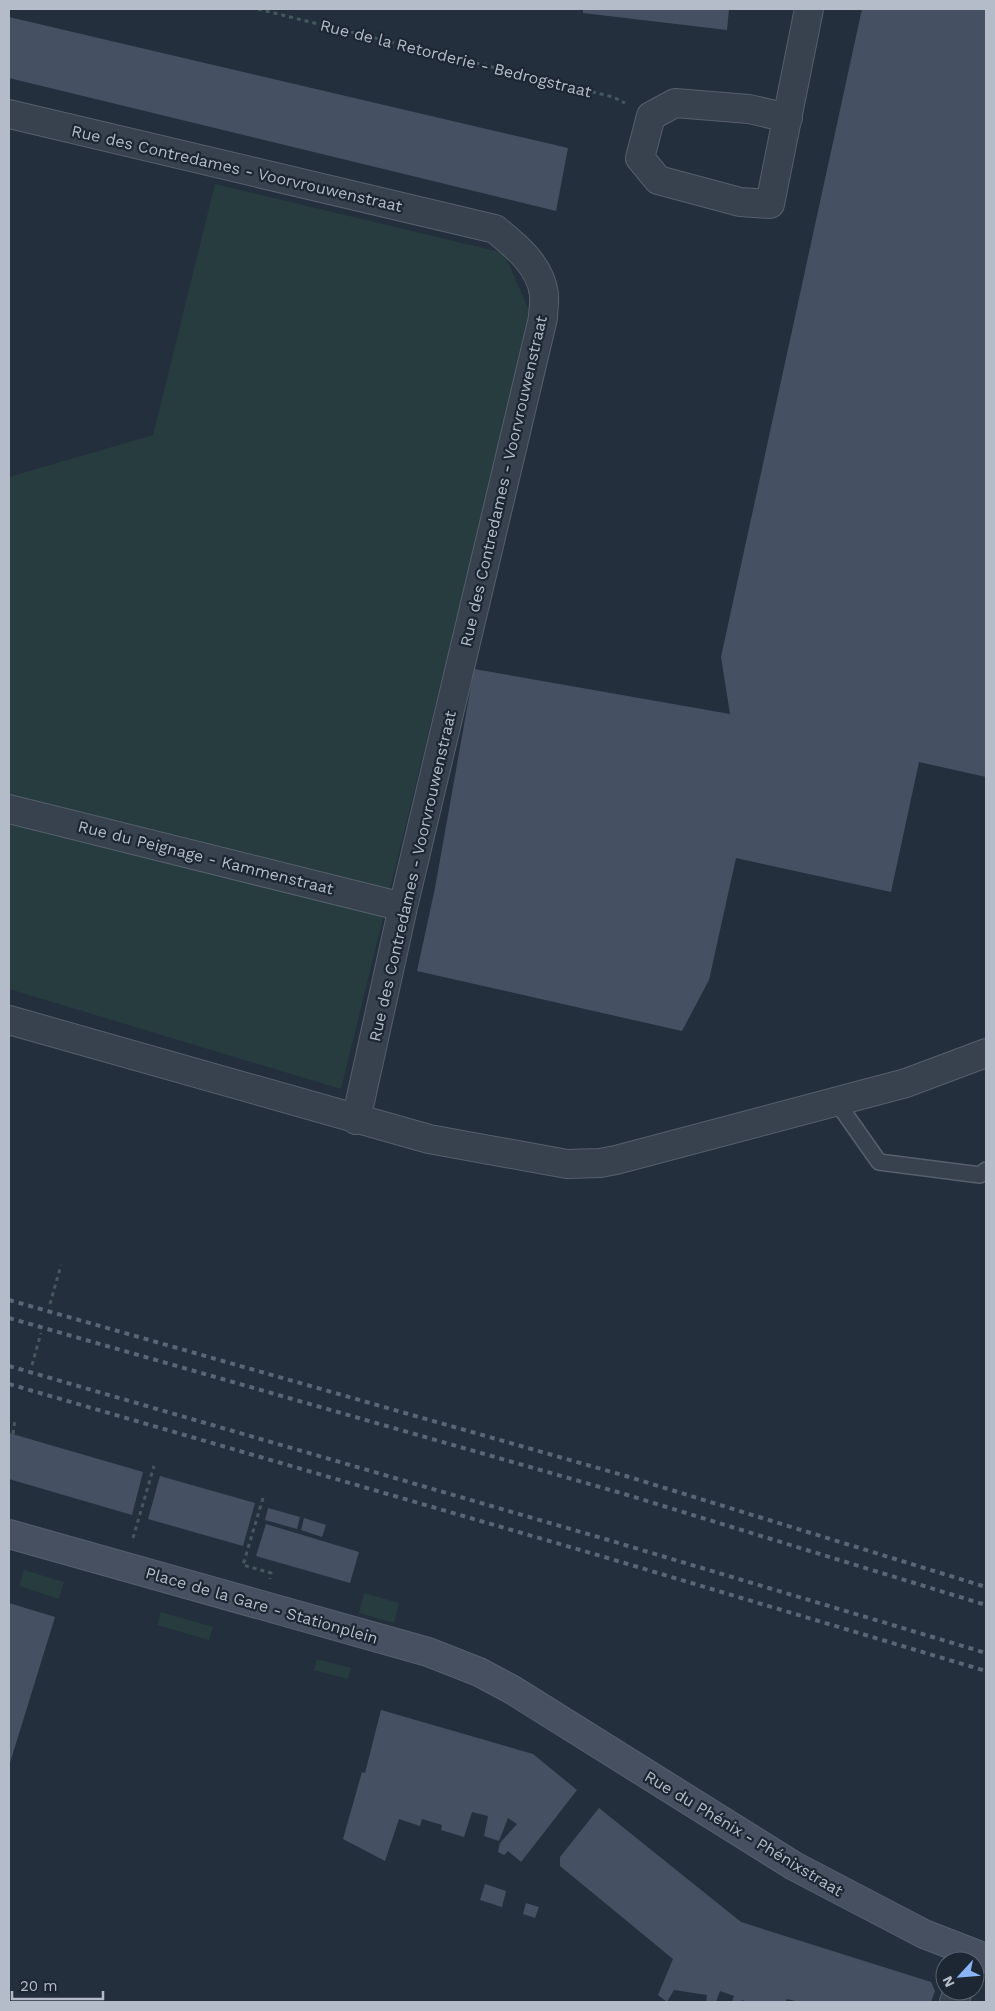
<svg xmlns="http://www.w3.org/2000/svg" width="995" height="2011" viewBox="0 0 995 2011" font-family="'Work Sans',sans-serif">
<rect width="100%" height="100%" fill="#242f3e"/>
<!-- grass -->
<path fill="#263c3f" d="M215,184L504,253L531,315L341,1089L9,989V477L153,435Z
M24,1570L64,1582L59,1599L19,1586Z
M364,1593L399,1603L394,1623L359,1613Z
M161,1612L213,1627L209,1640L157,1625Z
M317,1659L351,1668L348,1679L314,1670Z"/>
<!-- building -->
<path fill="#455162" d="M583,9H729L727,30L583,13Z
M862,9H986V777L919,762L891,892L736,858L709,980L682,1031L417,971L435,888L474,669L730,714L721,657Z
M9,17L568,148L556,211L9,78Z
M9,1433L143,1472L132,1515L9,1479Z
M160,1476L255,1503L243,1546L148,1519Z
M268,1508L300,1517L297,1529L265,1520Z
M304,1518L326,1525L322,1537L301,1530Z
M266,1524L359,1552L350,1583L256,1556Z
M9,1603L55,1617L9,1766Z
M381,1710L533,1754L577,1790L521,1862L508,1851L504,1855L498,1852L500,1843L517,1824L508,1818L499,1841L484,1836L488,1816L472,1812L464,1837L441,1830L442,1825L422,1819L420,1826L399,1819L385,1861L343,1839L362,1772L365,1773Z
M599,1808L741,1922L931,1982L935,1991L931,2002H799L787,1999L785,2002H746L742,2000L741,2002H732L734,1996L720,1991L716,2002H706L707,1995L674,1990L667,2002L658,1995L673,1959L560,1866V1857Z
M485,1884L506,1891L502,1907L480,1900Z
M526,1903L539,1907L535,1918L523,1914Z"/>
<g fill="none" stroke-linecap="round" stroke-linejoin="round">
<defs>
<path id="service" d="M836,1101L879,1162L980,1175L986,1170"/>
<path id="minor" d="M9,114L495,229C516,246 540,265 544,294C545,302 543,311 543,318L403,907L356,1120
M788,118L749,109L675,103L651,116L640,158L658,180L740,202L770,204L809,9
M9,809L403,907
M9,1020L429,1139L567,1164L600,1163L616,1160L906,1083L986,1053
M954,2002L958,1991"/>
<path id="secondary" d="M9,1534L428,1652L479,1672L511,1689L794,1866L924,1934L986,1958"/>
</defs>
<!-- service casing -->
<use href="#service" stroke="#565f6c" stroke-width="18"/>
<!-- minor casing -->
<use href="#minor" stroke="#565f6c" stroke-width="30"/>
<!-- secondary casing -->
<use href="#secondary" stroke="#565f6c" stroke-width="30"/>
<!-- path -->
<path stroke="#44595c" stroke-width="3" stroke-dasharray="4 4" stroke-linecap="butt" d="M258,9L613,97L625,103
M50,1304L61,1265
M32,1365L41,1333
M13,1434L15,1419
M263,1498L243,1565L271,1573L270,1579
M133,1538L154,1466"/>
<!-- service -->
<use href="#service" stroke="#38414e" stroke-width="15"/>
<!-- minor -->
<use href="#minor" stroke="#38414e" stroke-width="28"/>
<!-- secondary -->
<use href="#secondary" stroke="#465061" stroke-width="28"/>
<!-- rail -->
<path stroke="#5a6575" stroke-width="4" stroke-dasharray="5 5" stroke-linecap="butt" d="M9,1300L626,1476L986,1587
M9,1318L621,1493L986,1605
M9,1366L605,1539L986,1653
M9,1384L601,1556L986,1671"/>
</g>
<g text-anchor="middle" stroke-width="4.5" stroke-linejoin="round" paint-order="stroke">
<!-- street labels -->
<g font-size="16" fill="#b4bcc9" stroke="#1d2633">
<text transform="translate(456 58) rotate(14)" y="6">Rue de la Retorderie - Bedrogstraat</text>
<text transform="translate(237 168) rotate(13)" y="6">Rue des Contredames - Voorvrouwenstraat</text>
<text transform="translate(503 481) rotate(-77)" y="6">Rue des Contredames - Voorvrouwenstraat</text>
<text transform="translate(206 857) rotate(14)" y="6">Rue du Peignage - Kammenstraat</text>
<text transform="translate(412 876) rotate(-77)" y="6">Rue des Contredames - Voorvrouwenstraat</text>
<text transform="translate(262 1605) rotate(16)" y="6">Place de la Gare - Stationplein</text>
<text transform="translate(744 1833) rotate(31)" y="6">Rue du Phénix - Phénixstraat</text>
</g>
</g>
<!-- border -->
<rect width="995" height="2011" fill="none" stroke="#b4bcc9" stroke-width="20"/>
<!-- north arrow -->
<g transform="translate(960 1976) rotate(244)"><circle r="24" fill="#1d2633" stroke="#59626f"/>
<path d="M0-4L9 19L0 12L-9 19Z" fill="#8ab4f8"/>
<text y="-8" font-size="14" font-weight="bold" text-anchor="middle" fill="#b4bcc9">N</text>
</g>
<!-- scale -->
<path d="M12 1991v8h91v-8" fill="none" stroke="#b4bcc9" stroke-width="2.5"/>
<text x="20" y="1991" font-size="15" fill="#b4bcc9" stroke="#1d2633" stroke-width="4" paint-order="stroke">20 m</text>
</svg>
